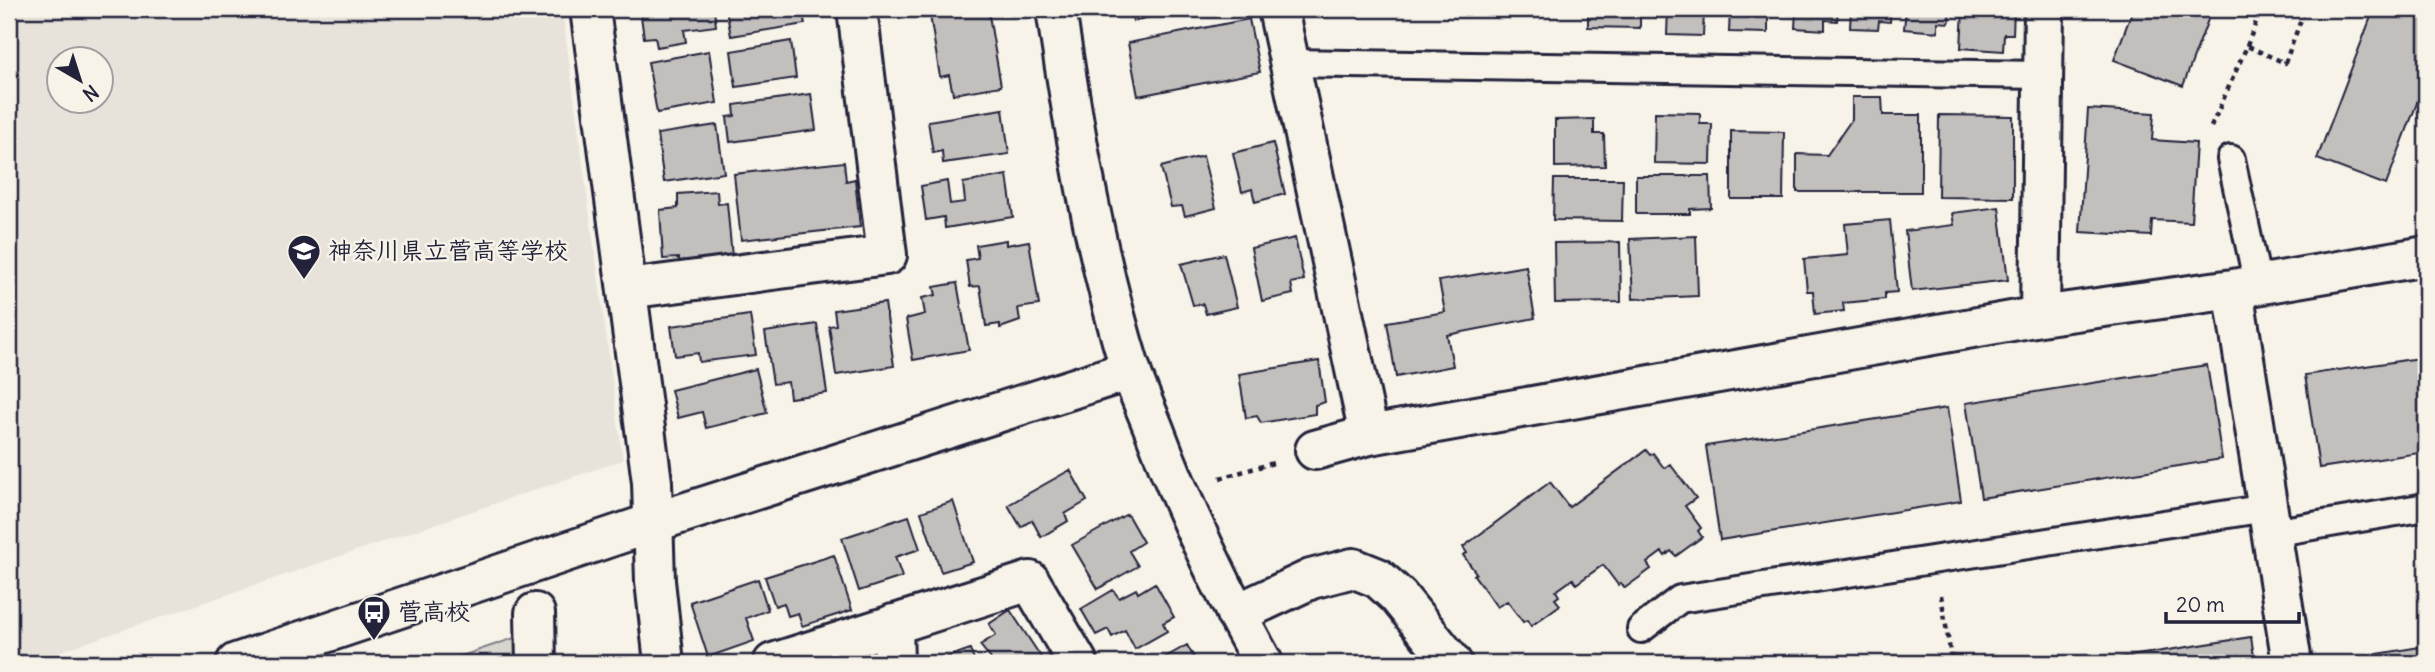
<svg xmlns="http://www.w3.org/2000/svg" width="2435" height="672" viewBox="0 0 2435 672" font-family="Delius,'Klee One',sans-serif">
<rect width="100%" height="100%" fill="#f7f3e8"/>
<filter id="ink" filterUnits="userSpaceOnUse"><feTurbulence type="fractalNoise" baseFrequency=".0143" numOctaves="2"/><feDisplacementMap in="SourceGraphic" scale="14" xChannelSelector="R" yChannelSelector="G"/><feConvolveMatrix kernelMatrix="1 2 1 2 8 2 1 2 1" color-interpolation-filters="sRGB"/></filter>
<g filter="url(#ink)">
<!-- built -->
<path fill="#e7e3db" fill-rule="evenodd" d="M9,9H562L623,460L26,663H9ZM60,60H102V102H60Z"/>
<!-- green -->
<path fill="#d8d5cf" stroke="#7d7c85" stroke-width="2" d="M520,636V663H441Z"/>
<!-- building -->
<path fill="#c2bfbd" stroke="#22223b" stroke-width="2" d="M640,9H714L716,26L684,30L686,42L657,47L655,37L644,38Z
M726,9H802L805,24L731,36Z
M929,9H988L1001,86L953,94L949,75L940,77Z
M1130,9H1169L1170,12L1133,21Z
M1588,9H1640V28L1588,27Z
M1668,9H1704L1703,36L1667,35Z
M1730,9H1781L1780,14H1768V33L1729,32Z
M1796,9H1838L1837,21L1825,20V30L1795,28Z
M1851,9H1891L1890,22L1879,21L1878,29L1850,28Z
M1906,9H1950L1949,23L1938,22V32L1904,29Z
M1963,9H2014L2013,34H2004L2003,51L1961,48Z
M2133,9H2212L2183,86L2114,60Z
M2374,9H2426V79L2386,185L2317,159Z
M1249,19L1260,72L1138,96L1128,43Z
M791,41L796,78L736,87L731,51Z
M709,51L717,103L657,113L648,62Z
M811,94L816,130L730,142L727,117L735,116L734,105Z
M1852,97H1882L1883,115H1921V192H1797V154L1827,155L1852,119Z
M1003,109L1009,154L943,163L942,151L933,153L928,121Z
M2088,109L2154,113L2152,140L2196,143L2191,222L2152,220L2151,236L2080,232Z
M1655,112L1700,113V124H1712L1711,164L1654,163Z
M1939,115L2013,116V198L1938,197Z
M1594,119V134H1604L1605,166L1555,167V120Z
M717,125L724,173L664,182L657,134Z
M1731,131L1784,132L1783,199H1731Z
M1273,143L1285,194L1255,202L1252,189L1242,192L1233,153Z
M1203,156L1216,208L1185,216L1182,206L1171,207L1161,167Z
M844,162L846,181L855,179L860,227L741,240L734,174Z
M1007,175L1013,217L945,228L944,217L926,220L921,186L947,181L950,204L965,202L963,183Z
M1636,176H1710L1711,208L1690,209V214H1636Z
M1554,179H1623L1622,221L1553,220Z
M717,191L718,204L727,203L732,257L679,261V258L663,259L660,210L678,208V194Z
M1999,207L2008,280L1912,291L1905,231L1954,225L1952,213Z
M1890,220L1897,292L1885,293V299L1843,303L1844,311L1815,314L1813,291H1807L1804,259L1848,255L1845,224Z
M1696,236L1698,296L1633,299L1630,239Z
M1295,238L1304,280L1291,283L1293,294L1262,301L1251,248Z
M1006,240V245L1029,241L1039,305L1018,308L1020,321L1000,328V324L986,326L980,286L970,287L966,260L978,258L976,245Z
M1620,242L1621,302L1555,303L1554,243Z
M1224,254L1237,307L1206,314L1203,304L1193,305L1181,264Z
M1526,266L1535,318L1447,335L1453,366L1396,377L1387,322L1445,312L1439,281Z
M957,283L969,350L913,360L906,319L925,314L922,298L936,295L934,287Z
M885,303L894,366L836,375L829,326L836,325L834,310Z
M750,315L756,355L699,362L698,353L675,356L671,326Z
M817,324L827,393L790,398L788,382L773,384L765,332Z
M2426,357V452L2319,468L2305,375Z
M1319,361L1325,402L1315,405V414L1261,423L1257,416L1246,418L1239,374Z
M2207,365L2222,459L1981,498L1966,403Z
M756,369L767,413L706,428L702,412L678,418L671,390Z
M1947,408L1961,501L1720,540L1706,446Z
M1646,450L1650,455L1653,453L1664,468L1670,464L1696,498L1685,506L1701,528L1698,531L1702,537L1676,556L1671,551L1665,556L1662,552L1647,563L1651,569L1625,588L1621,583L1618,585L1603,565L1576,584L1573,579L1556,591L1559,596L1555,599L1560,605L1531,626L1527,620L1523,622L1507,601L1497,607L1474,575L1476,573L1463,555L1467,553L1463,547L1550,482L1569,507Z
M1070,470L1087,501L1065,514L1068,521L1041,537L1032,520L1021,527L1008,505Z
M953,501L973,562L941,572L921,512Z
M1127,514L1143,542L1129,551L1138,566L1098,589L1072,545Z
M909,516L920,549L895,557L902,577L859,591L842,538Z
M834,555L852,610L802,626L798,613L788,616L784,603L775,606L765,577Z
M758,579L768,610L746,618L754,641L708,657L690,602Z
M1155,583L1174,617L1163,623L1167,631L1135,649L1125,630L1112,637L1108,629L1096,635L1081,609L1113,590L1119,598L1136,589L1138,593Z
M1010,610L1045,663H985L991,659L980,645L996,635L989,624Z
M2251,637L2255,663H2086Z
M1187,645L1197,663H1155Z
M2426,646V663H2372L2371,655Z
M970,649L975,663H931Z
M557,658H628V663H557Z"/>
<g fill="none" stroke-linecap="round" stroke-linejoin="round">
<defs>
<path id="service" d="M1289,63L2045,75
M2231,159L2258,285
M2271,533L2426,507
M1641,629L1680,599L2267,508"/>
<path id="pedestrian" d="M535,613L536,663"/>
<path id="minor" d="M590,9L652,482L655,581L664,663
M1278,9L1369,435
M627,289L887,255L857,9
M2233,289L2292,663
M2040,316L2044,9
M1315,450L1369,435L2040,316L2233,289L2426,256
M1236,614L1311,579L1353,568L1378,578L1398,596L1452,663
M893,624L894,663
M773,663L1030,581L1078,663"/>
<path id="tertiary" d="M1056,9C1074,130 1094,251 1130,368C1137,390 1147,411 1155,432C1185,512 1222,589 1263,663
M236,663L652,523L1131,370"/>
</defs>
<!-- service casing -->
<use href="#service" stroke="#22223b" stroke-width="32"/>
<!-- pedestrian casing -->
<use href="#pedestrian" stroke="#22223b" stroke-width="44"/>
<!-- minor casing -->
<use href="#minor" stroke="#22223b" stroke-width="44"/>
<!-- tertiary casing -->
<use href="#tertiary" stroke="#22223b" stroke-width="44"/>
<!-- path -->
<path stroke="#22223b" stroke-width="4.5" stroke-dasharray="5 5" stroke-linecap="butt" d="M2247,46L2261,9
M2211,127L2247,46L2285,63L2305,9
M1220,478L1277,462
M1941,595L1952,663"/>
<!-- service -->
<use href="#service" stroke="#f7f3e8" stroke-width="26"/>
<!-- pedestrian -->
<use href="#pedestrian" stroke="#f7f3e8" stroke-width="38"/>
<!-- minor -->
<use href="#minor" stroke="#f7f3e8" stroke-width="38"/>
<!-- tertiary -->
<use href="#tertiary" stroke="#f7f3e8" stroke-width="38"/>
</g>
</g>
<!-- icons -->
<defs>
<symbol id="school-pin" viewBox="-11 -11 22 30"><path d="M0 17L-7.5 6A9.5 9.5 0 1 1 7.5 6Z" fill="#22223b" stroke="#f7f3e8"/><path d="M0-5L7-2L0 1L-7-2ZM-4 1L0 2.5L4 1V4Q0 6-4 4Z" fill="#fff"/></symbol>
<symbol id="bus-pin" viewBox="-11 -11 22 30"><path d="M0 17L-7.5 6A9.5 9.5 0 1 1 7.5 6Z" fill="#22223b" stroke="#f7f3e8"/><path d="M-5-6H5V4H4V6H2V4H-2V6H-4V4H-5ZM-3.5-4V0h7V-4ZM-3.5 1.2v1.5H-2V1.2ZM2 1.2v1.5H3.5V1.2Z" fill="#fff"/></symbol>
</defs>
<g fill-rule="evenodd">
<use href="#school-pin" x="285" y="232" width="38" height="52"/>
<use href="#bus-pin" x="355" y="593" width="38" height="52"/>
</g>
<g text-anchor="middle" stroke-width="5" stroke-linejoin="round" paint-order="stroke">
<!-- poi labels -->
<g font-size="24" font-weight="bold" fill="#22223b" stroke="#f7f3e8" text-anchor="start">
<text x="328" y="259">神奈川県立菅高等学校</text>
<text x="398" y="620">菅高校</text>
</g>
</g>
<!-- margin -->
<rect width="2435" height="672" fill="none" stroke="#f7f3e8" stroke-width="35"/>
<rect x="18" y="18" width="2400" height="637" fill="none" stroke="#22223b" stroke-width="2.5" filter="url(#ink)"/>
<!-- north arrow -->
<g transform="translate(80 80) rotate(141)"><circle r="33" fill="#f7f3e8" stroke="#a29fa3" stroke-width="2"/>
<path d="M0-5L12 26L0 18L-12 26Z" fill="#22223b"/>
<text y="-10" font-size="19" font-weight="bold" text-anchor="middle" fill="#22223b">N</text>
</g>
<!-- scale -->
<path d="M2166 612v10h133v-10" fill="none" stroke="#22223b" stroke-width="3.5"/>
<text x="2176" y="612" font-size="21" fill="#22223b" stroke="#f7f3e8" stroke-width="5" paint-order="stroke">20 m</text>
</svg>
